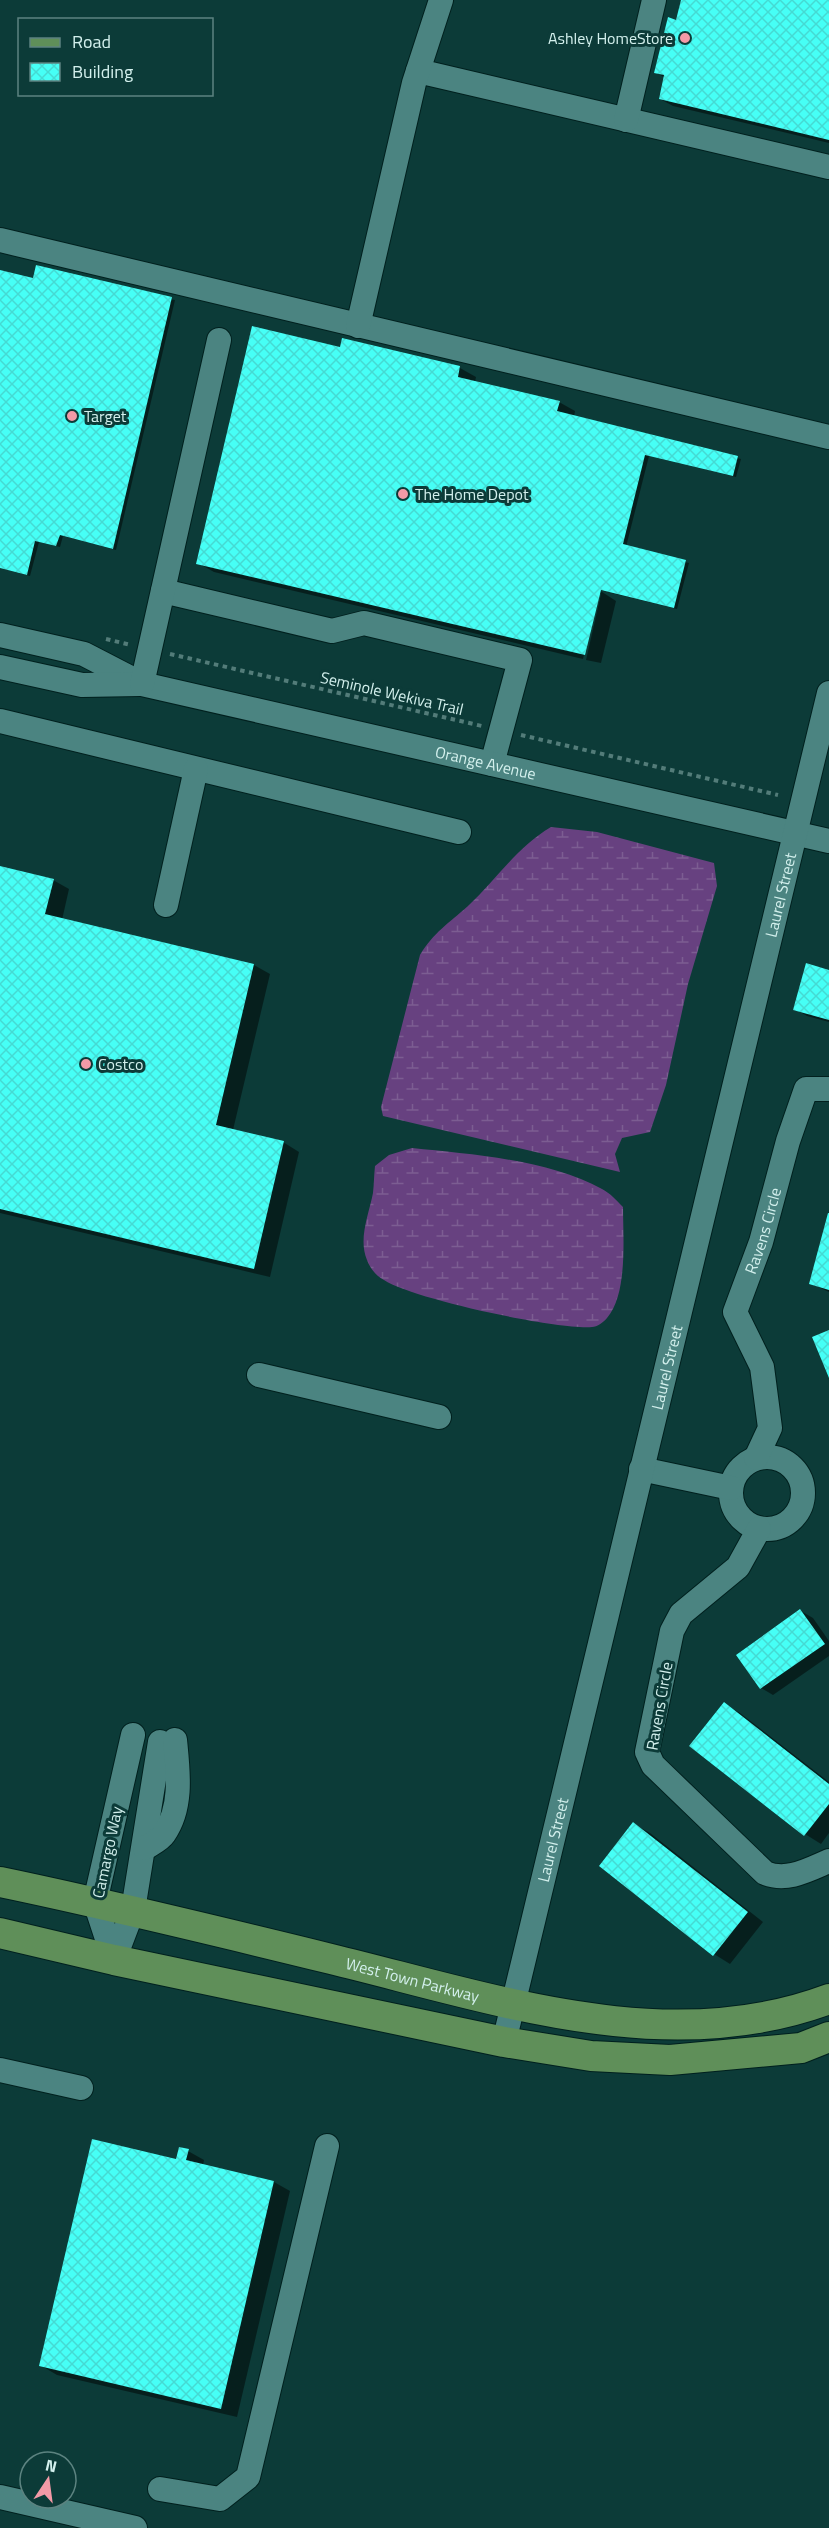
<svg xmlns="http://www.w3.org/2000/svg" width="829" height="2528" viewBox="0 0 829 2528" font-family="'Titillium Web',sans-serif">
<defs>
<pattern id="wetland-marsh" width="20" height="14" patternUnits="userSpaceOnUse" patternTransform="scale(1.5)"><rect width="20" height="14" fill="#674180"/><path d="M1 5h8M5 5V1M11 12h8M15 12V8" fill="none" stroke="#7c5d92"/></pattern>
<pattern id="building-cross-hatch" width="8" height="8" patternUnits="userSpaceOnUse" patternTransform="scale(1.5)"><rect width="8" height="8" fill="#46fff6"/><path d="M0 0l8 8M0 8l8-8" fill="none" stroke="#45dad3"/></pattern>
</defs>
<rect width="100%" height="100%" fill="#0c3b38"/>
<!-- wetland -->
<path fill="url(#wetland-marsh)" d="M551,827L597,832L714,863L717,886L688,984L666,1085L650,1132L622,1138L615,1154L620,1172L383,1116L381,1107L420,955C434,932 448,924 468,906C496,880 517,847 551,827Z
M412,1148C471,1154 550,1160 602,1189C610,1193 617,1201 623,1207C623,1237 628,1294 607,1318C604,1322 597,1327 592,1327C557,1330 413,1299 384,1280C376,1276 370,1268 367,1260C358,1239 369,1214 373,1193C374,1184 374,1175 375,1166L389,1155Z"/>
<!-- shadow -->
<path fill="#0007" d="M682,0H829V143L673,106L660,99L665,78L656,72L677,21Z
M0,271L34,279L175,300L116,550L63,536L60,547L39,542L30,576L0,568Z
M343,340L460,368L476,377L475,382L559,402L575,411L574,417L741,459L736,477L649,456L626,547L689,563L677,609L599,590L616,601L601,663L586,660L601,594H598L583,659L214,572L198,563L341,349Z
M0,867L53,880L69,889L62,920L254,965L270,974L233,1130L283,1142L299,1152L270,1277L0,1213Z
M829,971V1022L807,1016L795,1009Z
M829,1216V1292L810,1283Z
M801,1611L813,1618L829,1641V1656L773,1695L761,1688Z
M724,1704L740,1713L829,1782V1833L821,1844L805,1834Z
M634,1824L650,1833L763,1922L730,1964L714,1954Z
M188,2151L204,2160L203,2165L274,2182L290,2191L237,2417L57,2375L40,2365L177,2160Z"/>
<!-- building -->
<path fill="url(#building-cross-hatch)" d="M681,0H829V140L659,99L664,75L654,73L668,17L676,20Z
M36,265L172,297L113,549L60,535L56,546L35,541L27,575L0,568V270L33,278Z
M252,326L340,347L342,338L460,366L458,377L560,401L557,411L738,456L733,476L645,455L623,544L686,560L674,608L601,590L585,655L196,564Z
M0,866L54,879L45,914L254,964L216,1125L284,1141L254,1269L0,1209Z
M806,963L829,970V1020L793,1010Z
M828,1213H829V1290L809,1284Z
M829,1330V1378L812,1337Z
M800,1609L825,1644L760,1689L736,1655Z
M724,1702L829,1784V1804L804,1836L689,1746Z
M633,1822L748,1912L713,1956L599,1866Z
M92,2139L176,2159L179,2147L189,2149L186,2160L274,2181L221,2409L39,2366Z"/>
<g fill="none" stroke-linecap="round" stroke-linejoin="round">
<defs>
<g id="minor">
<path d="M418,71L829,167"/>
<path d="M626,120L654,0"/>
<path d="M0,240L829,437"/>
<path d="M358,326L414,83L441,0"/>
<path d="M163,591L332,631L364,623L520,660L492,764"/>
<path id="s1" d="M0,635L84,654L142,684L829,841"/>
<path d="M0,667L82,685L140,684"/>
<path d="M142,684L219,340"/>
<path d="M0,721L459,832"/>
<path d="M166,905L196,769"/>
<path d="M259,1375L439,1417"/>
<circle cx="767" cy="1493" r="36"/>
<path id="s2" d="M756,1458L770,1428L762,1367L735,1312L761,1242L788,1141L806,1089H829"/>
<path d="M641,1469L731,1488"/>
<path d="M759,1529L738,1567L681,1614L672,1631L647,1752L653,1765L765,1873C787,1882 808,1870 829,1861"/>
<path d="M133,1735L95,1902L114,1960L133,1910L160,1742"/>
<path d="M145,1848C151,1844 160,1840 164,1834C183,1807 178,1771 175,1740"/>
<path id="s3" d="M504,2042L829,693"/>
<path d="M0,2070L81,2088"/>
<path d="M160,2489L220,2499L248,2477L327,2146"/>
<path d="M0,2497L135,2528"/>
</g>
<g id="major">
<path id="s4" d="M0,1882C111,1905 221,1932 331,1959C492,1998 666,2060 829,1999"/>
<path d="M0,1933L114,1960L504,2042L591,2056L670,2060L801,2048L829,2037"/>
</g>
</defs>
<!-- minor casing -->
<use href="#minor" stroke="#01201e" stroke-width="26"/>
<!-- major casing -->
<use href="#major" stroke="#01201e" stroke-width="32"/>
<!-- path -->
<path stroke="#537c79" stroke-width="4" stroke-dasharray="4.5 4.5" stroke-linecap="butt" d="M106,639L131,645
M170,654L482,726
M521,735L778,795"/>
<!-- minor -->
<use href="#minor" stroke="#4b8481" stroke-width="24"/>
<!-- major -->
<use href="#major" stroke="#5f8f59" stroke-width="30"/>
</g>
<!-- markers -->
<g fill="#f39aa7" stroke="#0c3b38" stroke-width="2">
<circle cx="685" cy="38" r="6"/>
<circle cx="72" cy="416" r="6"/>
<circle cx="403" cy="494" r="6"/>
<circle cx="86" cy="1064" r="6"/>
</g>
<g text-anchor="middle" stroke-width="6" stroke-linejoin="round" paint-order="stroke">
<!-- poi labels -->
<g font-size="16" fill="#d3f0ed" stroke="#0c3b38" text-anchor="start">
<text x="673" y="44" text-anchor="end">Ashley HomeStore</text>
<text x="84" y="422">Target</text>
<text x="415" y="500">The Home Depot</text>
<text x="98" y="1070">Costco</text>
</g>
<!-- street labels -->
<g font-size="16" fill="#d3f0ed" stroke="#0c3b38">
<text transform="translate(392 693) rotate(13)" y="6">Seminole Wekiva Trail</text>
<text dy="6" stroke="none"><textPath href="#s1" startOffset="504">Orange Avenue</textPath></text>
<text dy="6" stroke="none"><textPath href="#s3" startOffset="1180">Laurel Street</textPath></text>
<text dy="6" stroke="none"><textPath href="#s2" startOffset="242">Ravens Circle</textPath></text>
<text dy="6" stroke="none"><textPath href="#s3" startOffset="694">Laurel Street</textPath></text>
<text transform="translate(659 1706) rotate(-80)" y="6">Ravens Circle</text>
<text dy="6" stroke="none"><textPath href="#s3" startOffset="208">Laurel Street</textPath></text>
<text transform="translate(107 1852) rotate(-78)" y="6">Camargo Way</text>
<text dy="6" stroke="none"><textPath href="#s4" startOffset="424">West Town Parkway</textPath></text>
</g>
</g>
<!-- legend -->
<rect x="18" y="18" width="195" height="78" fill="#0c3b38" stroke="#5c8380" stroke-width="1.5"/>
<rect x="30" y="38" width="30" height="9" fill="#5f8f59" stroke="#5c8380" stroke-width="1.5"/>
<text x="72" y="48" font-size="18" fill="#d3f0ed">Road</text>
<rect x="30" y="63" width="30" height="18" fill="url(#building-cross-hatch)" stroke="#5c8380" stroke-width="1.5"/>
<text x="72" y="78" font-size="18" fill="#d3f0ed">Building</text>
<!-- north arrow -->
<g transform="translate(48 2480) rotate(13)"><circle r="28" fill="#0c3b38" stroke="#5c8380" stroke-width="1.5"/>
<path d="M0-4.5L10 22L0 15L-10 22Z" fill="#f39aa7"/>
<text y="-9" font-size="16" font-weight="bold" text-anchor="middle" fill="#d3f0ed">N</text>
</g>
</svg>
